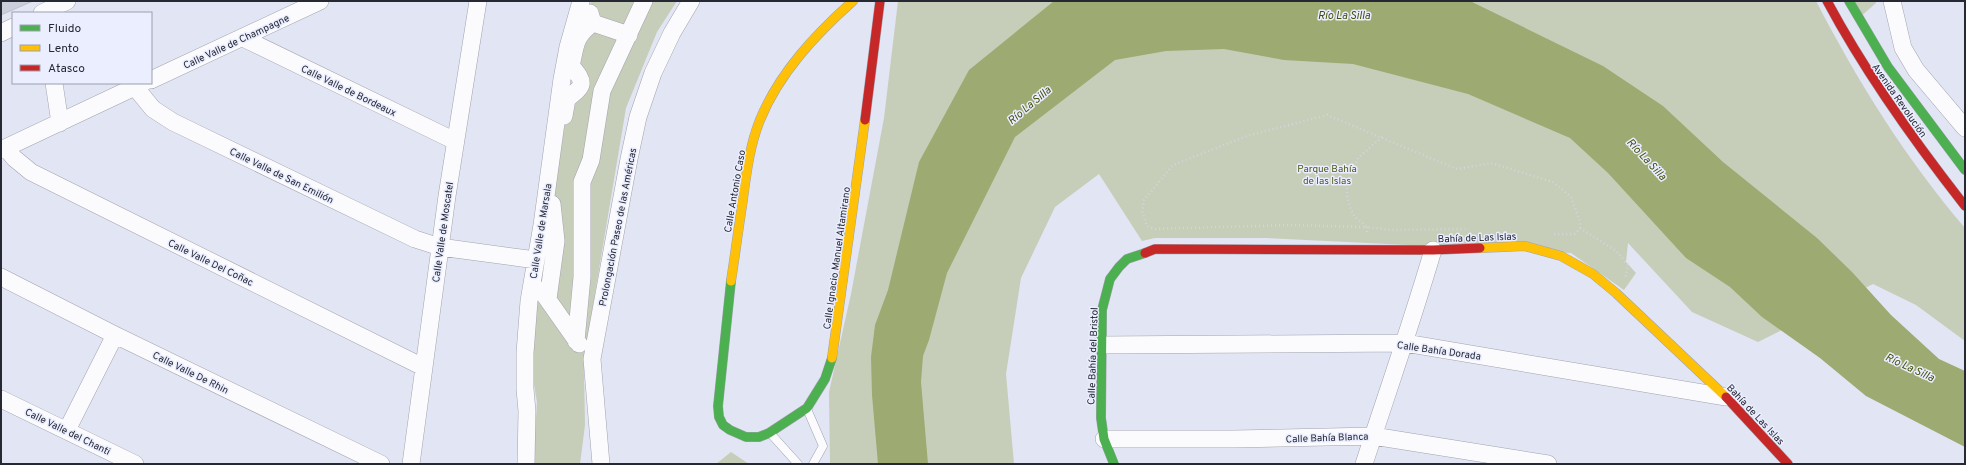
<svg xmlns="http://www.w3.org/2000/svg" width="1966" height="465" viewBox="0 0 1966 465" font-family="Overpass,sans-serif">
<rect width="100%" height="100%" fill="#e2e5f3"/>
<!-- green -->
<path fill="#c6ceb9" d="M591,1H677L657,32L626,108L587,341L584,371L585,425L580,464H533L537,402L531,368L539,285L574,67Z
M898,1H1816C1858,82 1906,159 1965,228V341L1916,305L1873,284L1758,342L1692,312L1628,243L1626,262L1636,273L1624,290L1571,253L1266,238H1155L1142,241L1099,174L1055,207L1021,278L1006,374L1014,464H830L829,392L851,294L884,118Z
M1853,1H1876V3L1860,17Z
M731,452L749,464H716Z"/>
<!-- water -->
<path fill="#9daa71" d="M1054,1H1470L1603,66L1663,106L1723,162L1817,238L1852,272L1891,315L1939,359L1965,371V447L1866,396L1820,358L1762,317L1730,287L1686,258L1608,173L1570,138L1468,94L1353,64L1284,60L1224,49L1166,51L1115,60L1015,137L947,273L929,340L923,356L921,382L928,464H878L872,395L871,357L875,325L888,290L919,162L969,70Z"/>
<!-- building -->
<path fill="#cacddc" stroke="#bec0cb" d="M1,1H33L1,15Z"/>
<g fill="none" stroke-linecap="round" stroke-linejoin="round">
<defs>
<path id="lane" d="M807,409L823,446L813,464
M770,433L798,464"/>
<path id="street" d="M1892,1L1903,48L1916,70L1965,128
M42,13L67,1
M590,13L593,23L629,35
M1,33L13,27
M243,38L455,141
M151,80L320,1
M54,83L60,123
M135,87L153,109L173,122L415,239L440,247L536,260
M564,116L567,99C583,86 587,84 571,66C576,45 574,37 593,23
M6,148L14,158L31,172L423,367
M1,150L143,83
M1,277L115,335L381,464
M541,290L579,344
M548,299L556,241L552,204
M576,341L582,277V182L591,160L602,91L644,1
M1101,345L1405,343L1726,397
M1,399L135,464
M67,430L115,335
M1104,439H1234L1373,436L1548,464
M411,464L447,196L478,1
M526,464L527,411L525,389V353L529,301L542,225L562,79L568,47L581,1
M601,464L592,359L629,159L638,117L653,73L672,33L691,1
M1364,464C1387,393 1412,322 1433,250"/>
<path id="fast" d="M1849,1L1888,67L1965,170
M731,281L718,406L719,417L723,425L730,430L746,437H759L769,433L807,408L825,379L832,358
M1114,464L1104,439L1101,418L1102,310L1110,279L1119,267L1127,259L1145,253"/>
<path id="slow" d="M1480,248L1525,246L1561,256L1593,274L1616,293L1726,397
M731,281C735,256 738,231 742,206C746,177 749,147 760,120C779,73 816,34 853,1
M832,358L865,120"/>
<path id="jam" d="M1827,1C1866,74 1914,141 1965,206
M865,120L880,1
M1145,253L1155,249L1433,250L1480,248
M1726,397L1788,464"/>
</defs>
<!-- lane casing -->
<use href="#lane" stroke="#a1a3ae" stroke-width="9"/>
<!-- street casing -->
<use href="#street" stroke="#a1a3ae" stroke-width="18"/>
<!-- fast casing -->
<use href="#fast" stroke="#a1a3ae" stroke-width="10"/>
<!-- slow casing -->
<use href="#slow" stroke="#a1a3ae" stroke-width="10"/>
<!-- jam casing -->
<use href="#jam" stroke="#a1a3ae" stroke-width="10"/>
<!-- path -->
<path stroke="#d4d5da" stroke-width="2.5" stroke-dasharray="1 3" stroke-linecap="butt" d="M1382,137L1358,158L1347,185V195L1351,210L1355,217L1367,227L1391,230L1469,229
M1580,228L1616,251L1628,265L1625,279
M1367,232V227L1290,225L1154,229L1147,226L1142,211L1144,200L1173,165L1247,136L1327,115L1452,167L1458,169L1491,163L1553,182L1571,197L1580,221V228L1575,234H1554"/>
<!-- lane -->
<use href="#lane" stroke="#fbfbfd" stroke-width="8"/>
<!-- street -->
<use href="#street" stroke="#fbfbfd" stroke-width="17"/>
<!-- fast -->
<use href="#fast" stroke="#4caf50" stroke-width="9"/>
<!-- slow -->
<use href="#slow" stroke="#ffc107" stroke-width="9"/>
<!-- jam -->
<use href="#jam" stroke="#c62828" stroke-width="9"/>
</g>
<g text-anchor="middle" stroke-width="3" stroke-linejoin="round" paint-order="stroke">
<!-- street labels -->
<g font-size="10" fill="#262833" stroke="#eaeeff">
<text transform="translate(236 41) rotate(-25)" y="4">Calle Valle de Champagne</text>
<text transform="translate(349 90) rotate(26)" y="4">Calle Valle de Bordeaux</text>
<text transform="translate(1900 100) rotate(55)" y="4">Avenida Revolución</text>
<text transform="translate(282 175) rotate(26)" y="4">Calle Valle de San Emilión</text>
<text transform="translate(734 191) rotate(-80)" y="4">Calle Antonio Caso</text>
<text transform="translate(617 227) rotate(-79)" y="4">Prolongación Paseo de las Américas</text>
<text transform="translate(540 231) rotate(-81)" y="4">Calle Valle de Marsala</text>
<text transform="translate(442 232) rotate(-82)" y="4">Calle Valle de Moscatel</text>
<text transform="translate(1477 237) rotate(-2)" y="4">Bahía de Las Islas</text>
<text transform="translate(836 258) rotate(-82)" y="4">Calle Ignacio Manuel Altamirano</text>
<text transform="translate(211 262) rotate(26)" y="4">Calle Valle Del Coñac</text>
<text transform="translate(1439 350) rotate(8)" y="4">Calle Bahía Dorada</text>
<text transform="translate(1092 356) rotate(-88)" y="4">Calle Bahía del Bristol</text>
<text transform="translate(191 372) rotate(26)" y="4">Calle Valle De Rhin</text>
<text transform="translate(1756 414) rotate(47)" y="4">Bahía de Las Islas</text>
<text transform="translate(68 431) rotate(26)" y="4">Calle Valle del Chanti</text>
<text transform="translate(1327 437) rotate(-2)" y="4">Calle Bahía Blanca</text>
</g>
<!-- park labels -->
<g font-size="10" fill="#4e591b" stroke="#eaeeff">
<text x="1327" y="172">Parque Bahía<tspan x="1327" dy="12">de las Islas</tspan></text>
</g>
<!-- water labels -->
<g font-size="11" font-style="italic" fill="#424d0c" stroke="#eaeeff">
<text x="1344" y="19">Río La Silla</text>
<text transform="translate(1029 105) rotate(-40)" y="4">Río La Silla</text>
<text transform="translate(1647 159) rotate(47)" y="4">Río La Silla</text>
<text transform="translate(1910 367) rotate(25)" y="4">Río La Silla</text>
</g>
</g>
<!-- border -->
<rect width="1966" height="465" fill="none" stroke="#262833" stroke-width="4"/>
<!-- legend -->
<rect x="12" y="12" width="140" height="72" fill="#eaeeff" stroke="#9c9fad"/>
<rect x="20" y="25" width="20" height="6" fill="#4caf50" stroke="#9c9fad"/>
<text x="48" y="32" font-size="12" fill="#262833">Fluido</text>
<rect x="20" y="45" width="20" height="6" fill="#ffc107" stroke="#9c9fad"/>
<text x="48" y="52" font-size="12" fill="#262833">Lento</text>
<rect x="20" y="65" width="20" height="6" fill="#c62828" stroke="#9c9fad"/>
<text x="48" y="72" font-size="12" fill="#262833">Atasco</text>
</svg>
